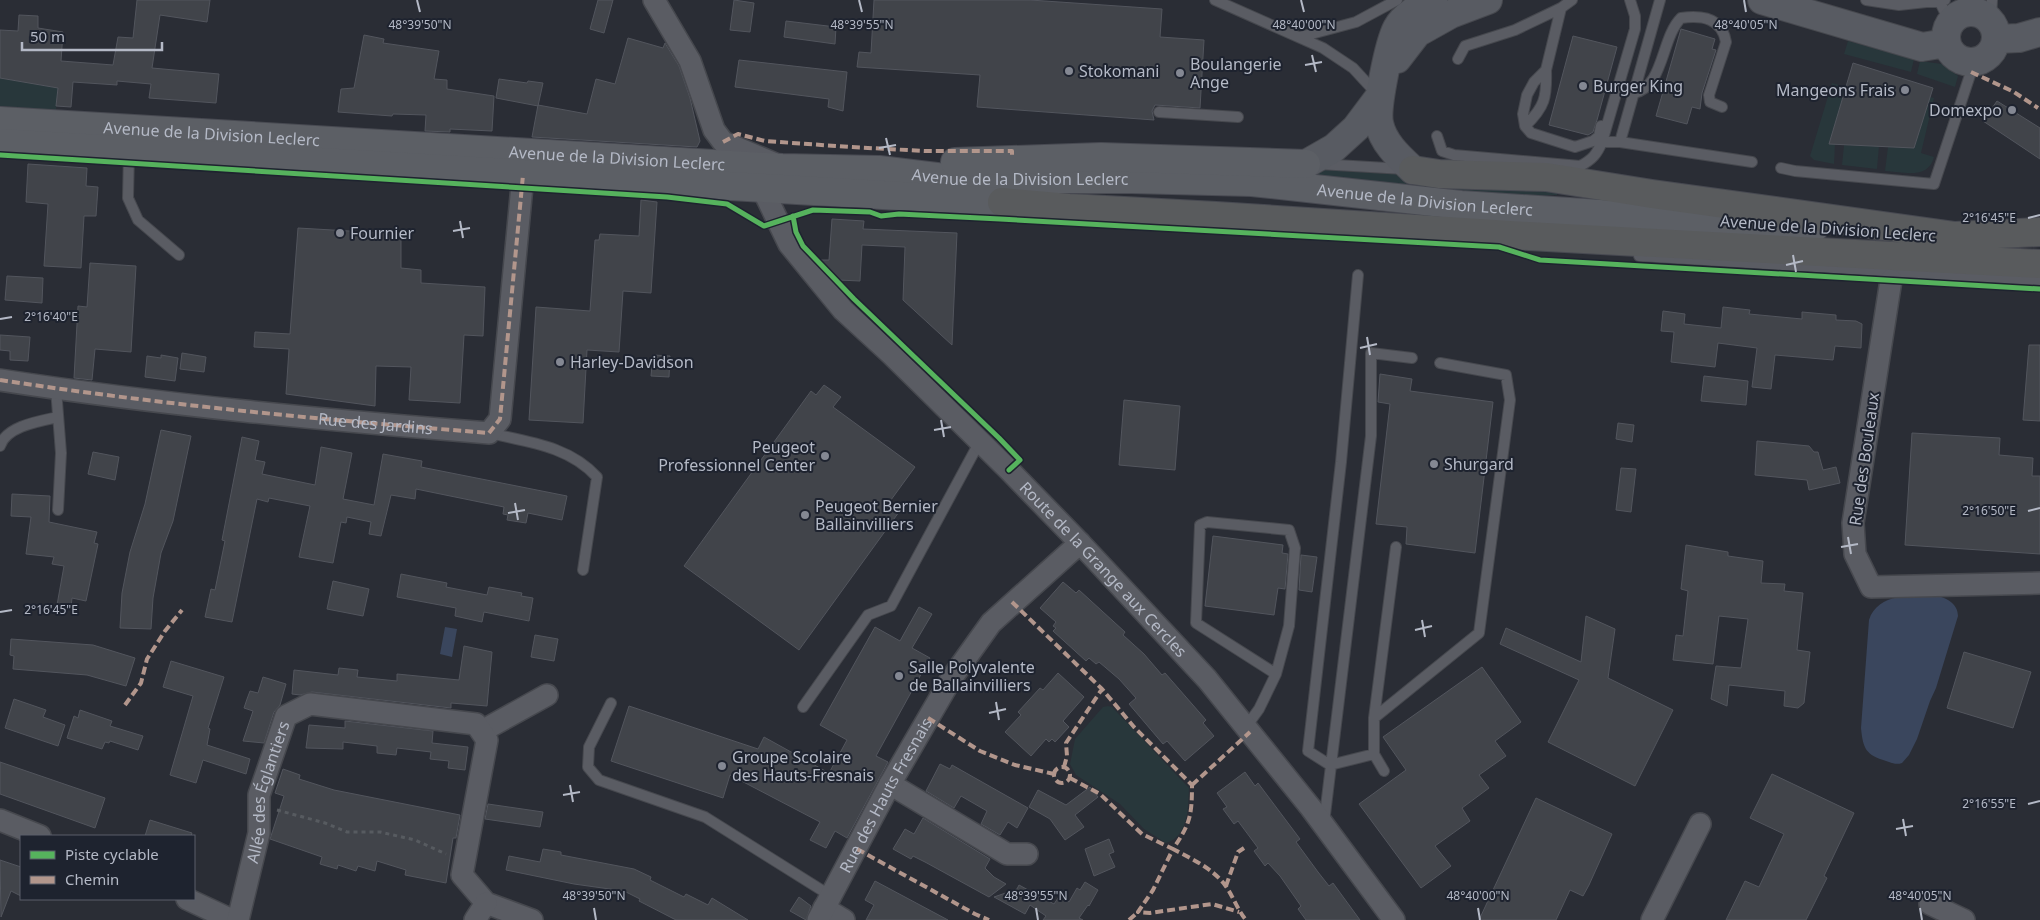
<svg xmlns="http://www.w3.org/2000/svg" width="2040" height="920" viewBox="0 0 2040 920" font-family="'Noto Sans',sans-serif">
<rect width="100%" height="100%" fill="#2a2d35"/>
<!-- green -->
<path fill="#28373b" d="M1848,41L1914,59L1911,72L1844,54Z
M1920,61L1942,64L1958,76L1955,87L1917,74Z
M0,78L58,88L56,110L0,106Z
M1832,83L1846,87L1829,144H1835L1834,164L1814,160L1810,156Z
M1930,97L1934,98L1921,153L1934,157C1928,180 1904,172 1885,171L1888,147L1914,148Z
M1844,145L1879,146L1877,169L1842,165Z
M1216,164L1410,175L1559,189L1557,195L1463,197Z
M1108,706L1112,707L1189,788C1188,807 1189,836 1166,843L1144,829L1120,804L1076,775L1070,764L1075,739L1103,707Z"/>
<!-- water -->
<path fill="#3a465d" d="M1935,595C1946,598 1958,603 1958,616L1936,688L1930,701L1917,739L1909,755L1902,763C1896,765 1892,763 1886,761C1866,755 1863,749 1861,728L1869,620C1878,592 1913,596 1935,595Z
M445,627L457,629L452,657L440,654Z"/>
<!-- building -->
<path fill="#41444a" stroke="#52555d" d="M137,0H210L207,22L160,15L152,68L219,74L216,103L149,98L151,84L117,81V85L73,82L71,107L56,106L58,88L0,78V30L18,31L19,15L38,16V28L63,32L61,61L113,65L118,37L133,38Z
M598,0H613L604,33L590,29Z
M734,0L754,3L750,32L730,30Z
M874,0H1030L1162,9L1160,37L1204,40L1200,108L1155,105L1152,111L1154,120L977,107L980,75L857,67L859,52L871,53Z
M786,21L836,27L835,44L784,37Z
M1681,29L1715,39L1712,49L1716,50L1702,93L1700,109L1692,107L1687,124L1656,116Z
M364,35L384,39L383,43L439,51L434,79L447,80V89L494,96L492,131L450,129V132L425,131L426,115L393,114L392,116L338,112L341,89L354,88Z
M1573,36L1617,47L1597,120L1593,132L1588,135L1549,125Z
M628,38L663,48L665,43L679,66L690,98L700,141L697,147L532,137L538,105L587,114L596,79L615,84Z
M739,60L847,72L843,111L828,107L829,99L735,87Z
M1853,63L1933,88L1914,148L1829,144Z
M499,79L527,83L528,81L543,83L538,106L496,98Z
M1997,101L2040,128V159L1983,121Z
M28,164L87,168L86,186L98,187L96,216H84L81,268L44,266L48,204L26,202Z
M641,200L657,202L651,293L623,291L619,352L587,350L583,423L529,420L536,307L590,311L595,240H599L600,234L639,236Z
M832,219L864,221L863,229L957,233L952,345L903,300L905,247L862,245L860,281L838,280L830,272L819,260H829Z
M298,228L401,234V268L421,270V283L485,287L483,336L464,335L460,403L409,400L411,367L376,366L375,406L286,394L289,349L254,347L255,332L290,334Z
M90,263L136,266L131,352L95,349L92,380L74,378L78,306L87,307Z
M7,276L43,278L42,303L5,300Z
M1723,307L1750,310L1749,314L1802,319V312L1836,315V320L1856,321L1862,324L1861,348L1835,346L1833,360L1775,355L1771,389L1752,387L1757,348L1718,343L1715,367L1671,362L1674,332L1661,331L1663,311L1685,314L1684,324L1721,328Z
M0,335L30,337L28,361L10,360V351L0,350Z
M2029,345H2040V421L2023,420Z
M182,353L206,357L204,372L180,369Z
M161,355L178,358L175,381L145,377L147,356L161,358Z
M653,355L670,356L669,377L651,376Z
M1380,374L1412,379L1410,391L1493,402L1475,553L1406,544L1407,527L1376,524L1390,404L1378,402Z
M1704,376L1748,381L1746,405L1701,401Z
M824,385L841,397L833,407L915,467L888,504L899,512L799,650L684,566L811,391L816,395Z
M1124,400L1180,406L1175,470L1119,465Z
M1618,423L1634,425L1632,442L1616,439Z
M161,430L191,436L173,521L161,553L153,598L151,629L120,628L122,593L130,552L145,504Z
M1912,433L2000,438L1999,455L2033,458L2032,476H2040V554L1905,545Z
M242,437L259,441L255,460L265,462L262,474L315,485L321,447L352,453L343,499L374,505L383,454L422,461L421,467L567,496L562,520L528,513L526,523L507,520L508,515L503,514L504,507L416,489L415,499L391,495L381,536L369,534L371,522L347,517L346,523L341,522L333,563L299,557L310,506L269,498L268,502L257,499L232,622L205,617L211,589L215,590L225,541L222,540Z
M1757,441L1809,446L1814,452H1818L1823,470L1836,467L1840,483L1809,490L1807,480L1755,475Z
M93,452L119,457L115,480L88,474Z
M1621,468L1636,469L1631,512L1616,510Z
M12,494L50,496L49,522L97,532L94,543L98,544L86,601L72,598L71,607L57,605L64,566L52,564L54,557L26,554L31,517L11,516Z
M1213,536L1283,545L1282,553L1288,554L1285,589L1278,588L1274,615L1205,606Z
M1686,545L1728,552V556L1763,561L1761,583L1785,584L1784,591L1803,593L1797,650L1810,652L1804,703L1798,708L1784,706L1785,691L1729,685L1727,706L1711,699L1716,666L1741,668L1748,619L1719,616L1713,664L1673,660L1676,635L1683,636L1688,591L1681,589Z
M1301,555L1317,557L1312,592L1299,590Z
M401,574L447,583L446,587L487,595L489,587L522,593L521,596L533,598L529,621L484,612L482,622L455,616L456,608L397,597Z
M333,581L369,589L363,616L327,609Z
M1063,582L1076,593L1079,590L1125,632L1123,635L1144,654L1162,675L1165,673L1206,720L1203,723L1214,736L1185,761L1167,741L1163,744L1129,704L1136,698L1119,679L1099,662L1096,664L1089,658L1086,661L1053,631L1056,628L1053,626L1056,622L1040,608Z
M919,607L932,614L912,648L930,658L876,756L888,762L847,838L835,831L826,848L810,840L820,822L730,775L723,798L611,761L629,706L758,749L764,737L829,773L847,740L820,725L875,627L900,641Z
M1586,616L1615,629L1608,678L1673,710L1635,786L1548,742L1579,680L1500,644L1506,628L1581,662Z
M535,635L558,639L554,661L531,657Z
M11,639L93,645L135,658L126,686L87,675L13,669L14,656L10,655Z
M464,646L492,652L487,706L451,703V708L312,692L300,695L292,694L294,670L338,675L339,668L358,670L357,677L397,681V674L459,680Z
M1964,652L2031,672L2013,728L1947,708Z
M171,661L224,677L208,728L210,729L207,745L250,759L246,774L203,760L196,783L170,775L193,696L163,687Z
M1482,667L1521,722L1495,741L1506,756L1479,775L1489,788L1462,808L1470,821L1435,846L1451,866L1421,888L1359,804L1406,770L1383,737Z
M1058,673L1084,697L1063,721L1069,727L1055,742L1052,739L1049,742L1046,739L1031,756L1005,732L1021,715L1018,712L1040,688L1043,690Z
M263,677L286,684L280,705L274,712L264,743L243,741L253,711L244,708L247,699L250,691L258,693Z
M14,699L46,710L43,717L65,725L58,746L5,728Z
M80,710L112,721L110,726L143,736L138,750L110,741L109,743L105,742L102,749L67,738L74,716L78,718Z
M345,721L433,731L432,743L468,747L465,770L448,768L449,761L430,759L431,752L397,748L396,755L377,753V746L343,742V749L306,748L309,725L345,728Z
M0,762L105,798L95,828L0,794Z
M940,764L950,769L952,765L1028,808L1017,828L1008,822L1000,835L981,824L987,811L961,796L954,808L926,791Z
M283,769L300,775L299,779L334,790L460,815L456,838H453L446,883L405,875L406,870L377,861L375,871L358,866L356,871L338,865L337,869L320,864L322,857L270,839L284,796L275,793Z
M1245,772L1255,786L1258,783L1300,839L1296,842L1318,872L1329,886L1333,883L1360,920H1306L1298,909L1301,906L1280,876L1268,863L1265,866L1254,851L1258,848L1238,821L1234,824L1223,809L1227,807L1217,793Z
M1772,774L1854,813L1824,876L1827,878L1806,920H1726L1745,881L1759,887L1784,834L1750,818Z
M1090,787L1098,797L1075,815L1084,827L1065,840L1050,819L1029,807L1038,790L1066,805Z
M1536,798L1612,834L1589,885L1583,896L1570,890L1556,920H1479Z
M488,804L543,812L540,827L485,819Z
M923,818L990,859L985,868L994,877L1006,884L989,897L925,862L913,856L911,859L893,849L905,829L914,834Z
M150,820L192,833L191,836H145Z
M1109,839L1114,852L1109,854L1115,867L1094,876L1085,849Z
M543,849L561,852V855L634,869L651,877L650,880L684,897L686,894L708,905L712,898L748,920H676L639,901L640,899L624,891L574,884L506,870L509,856L540,862Z
M0,860L21,867V896L11,891L1,917Z
M875,881L948,920H866L874,905L865,900Z
M1085,882L1098,890L1089,906L1088,905L1079,918L1083,920H1043L1046,916L1030,905L1025,914L994,897L1017,889L1019,885L1054,904L1060,895L1069,902L1077,888L1080,890Z
M799,897L811,906L806,920L790,911Z"/>
<g fill="none" stroke-linecap="round" stroke-linejoin="round">
<defs>
<path id="lane" d="M1215,0L1323,48L1353,68L1377,94
M1866,0L1899,5L1945,0
M1939,0L1950,23
M1561,8L1546,70L1534,82L1527,95L1523,114L1525,126L1531,133L1575,147L1593,141L1599,136L1601,126
M1991,20L1992,0
M1300,37L1356,22L1397,0
M1458,59L1465,46L1515,30L1561,8L1572,0
M1634,93C1664,87 1661,38 1681,18C1702,15 1722,18 1726,42L1709,95L1710,102L1722,107
M1159,112L1238,117
M1525,126C1545,107 1547,97 1546,70
M1437,136L1442,151L1454,155L1580,166C1592,160 1597,154 1602,142L1635,29V16L1630,0
M1602,142H1620L1752,162
M1620,142L1660,0
M129,152L128,198L138,220L179,255
M1319,164L1404,169
M1781,168L1795,171L1934,184L1971,72L1976,62
M1639,256L2040,281
M1358,275L1341,462L1308,751L1330,765L1374,754
M56,389L61,453L58,510
M489,433C528,442 569,446 597,477L583,570
M0,446C6,426 40,421 58,417
M611,703L589,747L588,767L599,780L705,817L831,896
M803,707L868,615L891,606L980,441
M1374,718L1479,633L1510,400L1506,375L1440,363
M1246,727L1259,709L1276,674L1196,623L1200,525L1207,522L1289,530L1295,548L1289,626L1276,674
M1384,771L1374,754V718L1396,547
M1324,823L1371,436V353L1412,358"/>
<g id="street">
<path d="M654,0L690,61L714,130L723,142L773,163"/>
<path id="s1" d="M762,188L789,244L843,310L891,354L1009,470L1080,543L1207,679L1311,808L1394,920"/>
<path d="M1891,280L1853,523L1855,554L1871,587L2040,583"/>
<path id="s2" d="M0,380C162,405 326,420 489,433L500,419L523,175"/>
<path d="M482,731L547,695"/>
<path d="M890,784L1007,854H1027"/>
<path d="M0,820L40,836"/>
<path d="M187,899L232,920"/>
<path d="M1930,904L1964,920"/>
<path d="M824,908L844,920"/>
<path id="s3" d="M238,920L259,833V795L286,716L310,704L476,724L487,740L462,875L486,903L532,920"/>
<path d="M475,920L486,903"/>
<path id="s4" d="M818,920L890,784L951,679L991,623L1080,543"/>
<path d="M1652,920L1700,824"/>
</g>
<path id="secondary" d="M1762,0L1922,47L1946,43
M1946 37a25 25 0 1 1 50 0a25 25 0 1 1-50 0Z
M1997,39L2019,38L2040,32
M1397,59L1417,33L1451,14L1488,0
M1306,164L1334,148L1356,128L1380,96
M1413,170C1399,157 1383,143 1379,123C1376,107 1389,43 1397,28C1404,15 1420,7 1433,0"/>
<g id="primary">
<path id="s5" d="M0,121L782,168L879,170L953,179H1131L1252,182L1461,205L1814,228"/>
<path d="M0,143L1002,202"/>
<path d="M955,162L1101,157L1306,164"/>
</g>
<path id="highway" d="M1413,170L1439,174L1546,177L1652,194L1955,236L2040,232
M1002,202L1069,208L1216,216L1509,235L2040,264"/>
</defs>
<!-- lane casing -->
<use href="#lane" stroke="#46484e" stroke-width="12"/>
<!-- street casing -->
<use href="#street" stroke="#46484e" stroke-width="24"/>
<!-- secondary casing -->
<use href="#secondary" stroke="#46484e" stroke-width="30"/>
<!-- primary casing -->
<use href="#primary" stroke="#484a52" stroke-width="30"/>
<!-- highway casing -->
<use href="#highway" stroke="#474951" stroke-width="30"/>
<!-- path -->
<path stroke="#575b60" stroke-width="3" stroke-dasharray="4 4" stroke-linecap="butt" d="M277,810L325,823L347,832H380L415,840L446,854"/>
<!-- lane -->
<use href="#lane" stroke="#5a5c63" stroke-width="10"/>
<!-- street -->
<use href="#street" stroke="#5a5c63" stroke-width="21"/>
<!-- secondary -->
<use href="#secondary" stroke="#585b62" stroke-width="28"/>
<!-- primary -->
<use href="#primary" stroke="#5c5f65" stroke-width="28"/>
<!-- highway -->
<use href="#highway" stroke="#595b5d" stroke-width="28"/>
<!-- quiet -->
<path stroke="#b2968c" stroke-width="4" stroke-dasharray="8 4" stroke-linecap="butt" d="M1971,72L2014,92L2038,108
M723,142L738,134L765,141L850,147L926,151H1012V156
M0,380C162,405 326,420 489,433L500,419L523,175
M1012,602L1102,689L1134,727L1192,785C1192,816 1190,824 1173,849C1192,859 1212,868 1225,885C1233,896 1237,909 1246,920
M125,705L141,683L147,659L165,631L182,610
M928,718L980,751L1015,765L1054,774
M1054 775a8 8 0 1 1 16 0a8 8 0 1 1-16 0Z
M1064,767L1067,756L1066,743L1102,689
M1070,778L1100,794L1142,834L1173,849L1153,890L1138,912L1150,913L1212,904L1239,912
M1192,785L1250,732
M857,849L975,914L989,920
M1226,886L1238,852L1244,848
M1129,920L1138,912"/>
<defs>
<path id="cycleway" d="M0,155L667,197L727,204L764,226L813,210L870,212L881,216L899,214L1000,219L1499,247L1540,260L2040,289
M793,216L796,232L803,246L854,299L999,438L1020,460L1009,470"/>
</defs>
<!-- cycleway casing -->
<use href="#cycleway" stroke="#1e232f" stroke-width="8"/>
<!-- cycleway -->
<use href="#cycleway" stroke="#56b35d" stroke-width="5"/>
</g>
<!-- ticks -->
<path fill="none" stroke="#b4b9c6" stroke-width="2" d="M417,0L420,12M859,0L862,12M1301,0L1304,12M1744,0L1746,12M1312,55L1316,72M1305,65L1322,62M886,138L890,155M879,148L896,145M2028,218L2040,215M460,221L463,238M453,231L470,228M1793,255L1796,272M1786,265L1803,261M0,319L12,317M1367,337L1370,355M1360,348L1377,344M941,420L944,437M934,430L951,427M515,503L518,520M2028,511L2040,508M508,513L525,510M1848,537L1851,554M1841,547L1858,544M0,612L12,610M1422,620L1425,637M1415,630L1432,626M996,702L999,720M989,713L1006,709M570,785L573,802M563,795L580,792M2028,804L2040,801M1903,819L1906,836M1896,829L1913,826M594,908L596,920M1036,908L1038,920M1478,908L1480,920M1920,908L1922,920"/>
<!-- markers -->
<g fill="#848893" stroke="#1e232f" stroke-width="2">
<circle cx="1069" cy="71" r="5"/>
<circle cx="1180" cy="73" r="5"/>
<circle cx="1583" cy="86" r="5"/>
<circle cx="1905" cy="90" r="5"/>
<circle cx="2012" cy="110" r="5"/>
<circle cx="340" cy="233" r="5"/>
<circle cx="560" cy="362" r="5"/>
<circle cx="825" cy="456" r="5"/>
<circle cx="1434" cy="464" r="5"/>
<circle cx="805" cy="515" r="5"/>
<circle cx="899" cy="676" r="5"/>
<circle cx="722" cy="766" r="5"/>
</g>
<g text-anchor="middle" stroke-width="4" stroke-linejoin="round" paint-order="stroke">
<!-- poi labels -->
<g font-size="16" fill="#b4b9c6" stroke="#1e232f" text-anchor="start">
<text x="1190" y="70">Boulangerie<tspan x="1190" dy="18">Ange</tspan></text>
<text x="1079" y="77">Stokomani</text>
<text x="1593" y="92">Burger King</text>
<text x="1895" y="96" text-anchor="end">Mangeons Frais</text>
<text x="2002" y="116" text-anchor="end">Domexpo</text>
<text x="350" y="239">Fournier</text>
<text x="570" y="368">Harley-Davidson</text>
<text x="815" y="453" text-anchor="end">Peugeot<tspan x="815" dy="18">Professionnel Center</tspan></text>
<text x="1444" y="470">Shurgard</text>
<text x="815" y="512">Peugeot Bernier<tspan x="815" dy="18">Ballainvilliers</tspan></text>
<text x="909" y="673">Salle Polyvalente<tspan x="909" dy="18">de Ballainvilliers</tspan></text>
<text x="732" y="763">Groupe Scolaire<tspan x="732" dy="18">des Hauts-Fresnais</tspan></text>
</g>
<!-- street labels -->
<g font-size="16" fill="#b4b9c6" stroke="#1e232f">
<text dy="6" stroke="none"><textPath href="#s5" startOffset="212">Avenue de la Division Leclerc</textPath></text>
<text dy="6" stroke="none"><textPath href="#s5" startOffset="618">Avenue de la Division Leclerc</textPath></text>
<text dy="6" stroke="none"><textPath href="#s5" startOffset="1022">Avenue de la Division Leclerc</textPath></text>
<text dy="6" stroke="none"><textPath href="#s5" startOffset="1428">Avenue de la Division Leclerc</textPath></text>
<text transform="translate(1828 228) rotate(4)" y="6">Avenue de la Division Leclerc</text>
<text dy="6" stroke="none"><textPath href="#s2" startOffset="378">Rue des Jardins</textPath></text>
<text transform="translate(1864 459) rotate(-82)" y="6">Rue des Bouleaux</text>
<text dy="6" stroke="none"><textPath href="#s1" startOffset="515">Route de la Grange aux Cercles</textPath></text>
<text dy="6" stroke="none"><textPath href="#s3" startOffset="132">Allée des Églantiers</textPath></text>
<text dy="6" stroke="none"><textPath href="#s4" startOffset="142">Rue des Hauts Fresnais</textPath></text>
</g>
</g>
<g font-size="12" text-anchor="middle" fill="#b4b9c6" stroke="#1e232f" stroke-width="4" stroke-linejoin="round" paint-order="stroke">
<text x="420" y="29">48°39'50"N</text>
<text x="1304" y="29">48°40'00"N</text>
<text x="1746" y="29">48°40'05"N</text>
<text x="862" y="29">48°39'55"N</text>
<text x="1989" y="222">2°16'45"E</text>
<text x="51" y="321">2°16'40"E</text>
<text x="1989" y="515">2°16'50"E</text>
<text x="51" y="614">2°16'45"E</text>
<text x="1989" y="808">2°16'55"E</text>
<text x="594" y="900">48°39'50"N</text>
<text x="1036" y="900">48°39'55"N</text>
<text x="1478" y="900">48°40'00"N</text>
<text x="1920" y="900">48°40'05"N</text>
</g>
<!-- legend -->
<rect x="20" y="835" width="175" height="65" fill="#1e232f" stroke="#5a5f6b"/>
<rect x="30" y="851" width="25" height="8" fill="#56b35d" stroke="#5a5f6b"/>
<text x="65" y="860" font-size="15" fill="#b4b9c6">Piste cyclable</text>
<rect x="30" y="876" width="25" height="8" fill="#b2968c" stroke="#5a5f6b"/>
<text x="65" y="885" font-size="15" fill="#b4b9c6">Chemin</text>
<!-- scale -->
<path d="M22 42v8h140v-8" fill="none" stroke="#b4b9c6" stroke-width="2.5"/>
<text x="30" y="42" font-size="15" fill="#b4b9c6" stroke="#1e232f" stroke-width="4" paint-order="stroke">50 m</text>
</svg>
